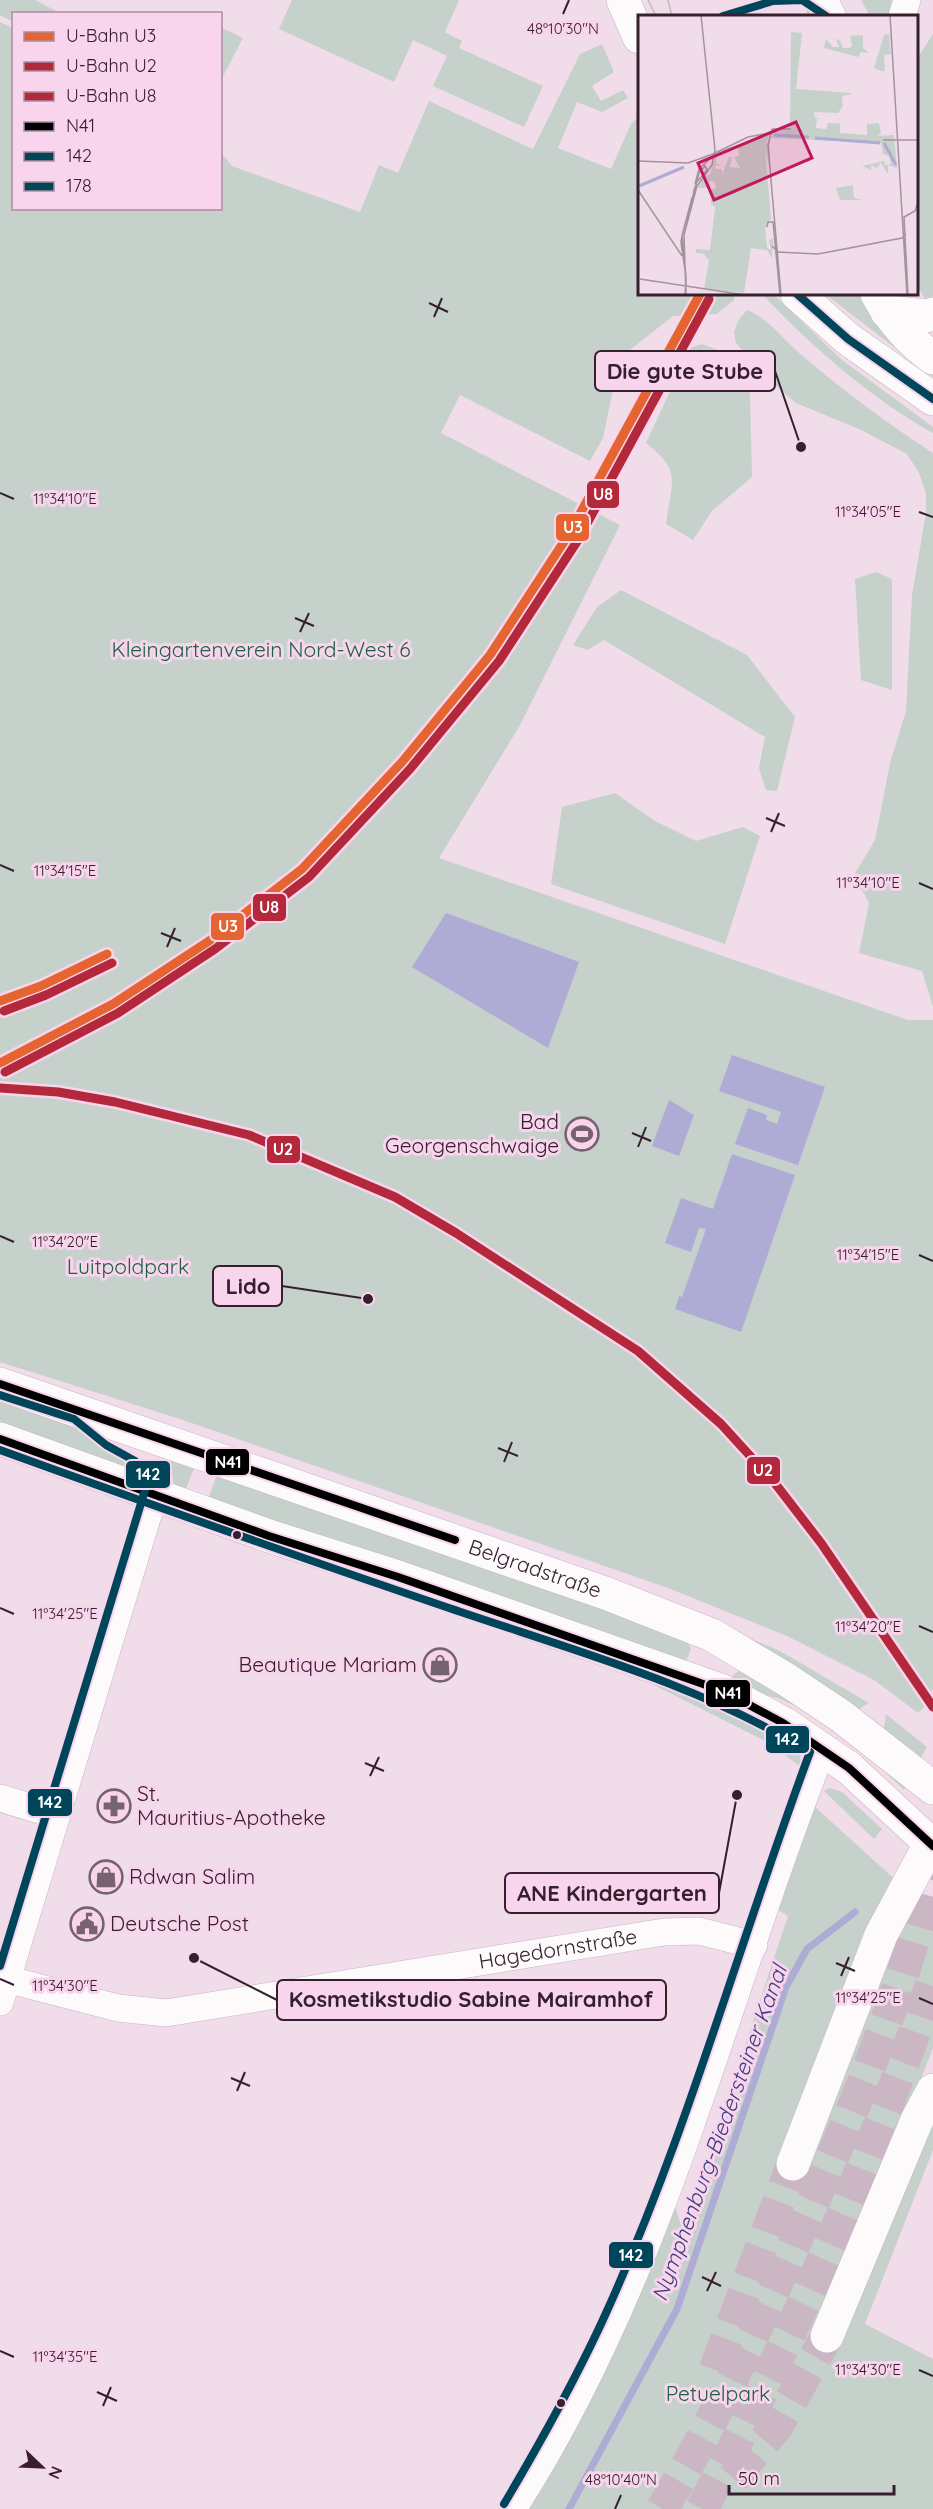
<svg xmlns="http://www.w3.org/2000/svg" width="933" height="2509" viewBox="0 0 933 2509" font-family="Quicksand,sans-serif">
<rect width="100%" height="100%" fill="#f0dde9"/>
<!-- green -->
<path fill="#c6d1cb" d="M0,0H35L60,13L14,14L13,22L0,15Z
M292,0H459L445,32L462,41L459,48L543,86L524,127L433,86L447,56L413,40L394,82L279,29Z
M861,0H892L889,16H870Z
M0,22L13,28L14,208H220L221,153L232,166L360,212L379,165L398,173L429,101L533,149L580,54L602,44L614,72L592,86L601,101L623,90L628,98L602,112L577,102L558,148L611,169L631,124L637,118L639,294H734V300L717,314L673,316L626,353L612,394L603,438L590,461L460,395L441,433L620,525L520,725L439,858L908,1020H933V1687L930,1701L918,1713L874,1680L787,1636L668,1588L180,1419L0,1362Z
M220,27L243,38L221,80H220Z
M933,34V306L930,307L917,286L916,60Z
M762,294H773L842,360L933,427V433C870,398 811,346 762,294Z
M825,294H862L933,373V377Z
M747,310C769,318 786,343 804,357C845,392 888,424 933,453V1007L922,971L859,953L869,903L854,875L875,840L890,763L906,711L912,595L926,513V493L919,473L907,454L861,430L796,403L766,377L736,343L734,332L738,321Z
M702,344L718,350L750,392L752,477L712,511L693,540L666,524C671,481 683,472 646,443L690,348Z
M876,572L892,579V690L861,680L855,579Z
M621,590L747,655L795,717L777,791L766,790L759,768L765,737L604,640L588,650L573,645L597,607Z
M615,793L655,821L696,841L743,827L760,836L725,944L551,884L562,807Z
M0,1396L82,1425L101,1444L136,1466L150,1479L0,1430Z
M158,1448L197,1461L185,1491L174,1487L171,1463Z
M218,1472L686,1639L691,1649L687,1659L677,1664L208,1499Z
M719,1625L780,1651L869,1703L856,1711Z
M742,1669L910,1779L904,1790C868,1755 827,1718 780,1699C767,1694 752,1693 739,1690L732,1680L733,1675Z
M638,1677L684,1689L748,1722L800,1756L801,1767L767,1742Z
M886,1714L927,1747L919,1761L883,1733Z
M829,1788L842,1792L882,1829L874,1839L824,1791Z
M814,1806L933,1914V2048L913,2099L933,2123V2150L865,2324L933,2359V2509H524L674,2203L683,2231L788,1916L778,1910Z"/>
<!-- water -->
<path fill="#aeabd5" d="M446,913L579,962L548,1048L412,967Z
M732,1055L825,1087L798,1165L735,1144L748,1108L767,1115L766,1120L777,1124L781,1112L719,1091Z
M669,1100L694,1115L679,1156L652,1146Z
M732,1154L795,1175L741,1332L675,1309L679,1296L682,1297L706,1229L699,1228L691,1252L665,1243L681,1198L713,1209Z"/>
<g fill="none" stroke-linecap="round" stroke-linejoin="round">
<!-- stream -->
<path stroke="#aeabd5" stroke-width="7" d="M569,2509L677,2309L786,1987L807,1949L855,1912"/>
<!-- highway-tunnel -->
<path stroke="#cbb7c4" stroke-width="33" stroke-dasharray="33 16" stroke-linecap="butt" d="M715,2370L793,2164
M733,2478L777,2426L827,2336
M662,2509C713,2425 754,2334 794,2245C849,2123 900,2000 933,1870
M702,2509C792,2339 870,2162 933,1980"/>
<defs>
<g id="street">
<path d="M902,16L907,0"/>
<path d="M0,1798L56,1815"/>
<path id="s1" d="M6,1979L118,2008L166,2013L664,1932L699,1931L754,1945"/>
<path d="M0,2002L154,1495"/>
<path d="M513,2509C664,2275 722,2004 823,1748"/>
</g>
<g id="secondary">
<path d="M623,0L639,37"/>
<path d="M821,0L829,16"/>
<path d="M797,294L848,339L933,399"/>
<path d="M877,294C891,320 909,341 933,358"/>
<path id="s2" d="M0,1384L605,1593L712,1635L787,1680L841,1716L933,1788"/>
<path d="M0,1439L269,1536L398,1577L723,1691L783,1723L849,1768L933,1846"/>
</g>
<path id="highway" d="M887,312L926,316L933,314
M793,2164L881,1935L930,1844
M827,2336L917,2120L933,2090"/>
</defs>
<!-- street casing -->
<use href="#street" stroke="#c7b4c0" stroke-width="28"/>
<!-- secondary casing -->
<use href="#secondary" stroke="#c7b4c0" stroke-width="34"/>
<!-- highway casing -->
<use href="#highway" stroke="#c7b4c0" stroke-width="34"/>
<!-- street -->
<use href="#street" stroke="#fdfafc" stroke-width="27"/>
<!-- secondary -->
<use href="#secondary" stroke="#fdfafc" stroke-width="33"/>
<!-- highway -->
<use href="#highway" stroke="#fdfafc" stroke-width="33"/>
<!-- tram -->
<path stroke="#c0bbbe" stroke-width="1.5" d="M648,0L656,16
M668,0L672,16
M802,0L810,16"/>
<defs>
<path id="bus-1" d="M0,1384L455,1540
M0,1439L269,1536L398,1577L723,1691L783,1723L849,1768L933,1846"/>
<path id="bus-2" d="M0,1395L74,1419L106,1445L135,1461L146,1470L149,1477L0,1966
M0,1450C149,1504 299,1557 449,1608C572,1650 699,1684 810,1752C739,1942 686,2140 601,2324C572,2386 539,2445 504,2504"/>
<path id="bus-3" d="M723,16L773,1L802,0L826,16
M797,294L848,339L933,399"/>
</defs>
<!-- bus-1 casing -->
<use href="#bus-1" stroke="#f8d5ec" stroke-width="12"/>
<!-- bus-2 casing -->
<use href="#bus-2" stroke="#f8d5ec" stroke-width="12"/>
<!-- bus-3 casing -->
<use href="#bus-3" stroke="#f8d5ec" stroke-width="12"/>
<!-- bus-1 -->
<use href="#bus-1" stroke="#000" stroke-width="8"/>
<!-- bus-2 -->
<use href="#bus-2" stroke="#00465a" stroke-width="8"/>
<!-- bus-3 -->
<use href="#bus-3" stroke="#00465a" stroke-width="8"/>
<defs>
<path id="metro-1" d="M0,1001L41,986L107,954
M0,1063L113,1004L209,941L302,869L402,762L490,655L569,534L700,294"/>
<path id="metro-2" d="M0,1088L58,1092L115,1102L249,1135L395,1197L456,1233L638,1351L721,1424L774,1482L821,1543L933,1707"/>
<path id="metro-3" d="M4,1011L46,995L112,963
M5,1072L118,1013L215,949L309,877L410,769L499,661L578,540L709,299"/>
</defs>
<!-- metro-1 casing -->
<use href="#metro-1" stroke="#f8d5ec" stroke-width="14"/>
<!-- metro-2 casing -->
<use href="#metro-2" stroke="#f8d5ec" stroke-width="14"/>
<!-- metro-3 casing -->
<use href="#metro-3" stroke="#f8d5ec" stroke-width="14"/>
<!-- metro-1 -->
<use href="#metro-1" stroke="#e66432" stroke-width="9"/>
<!-- metro-2 -->
<use href="#metro-2" stroke="#b4283c" stroke-width="9"/>
<!-- metro-3 -->
<use href="#metro-3" stroke="#b4283c" stroke-width="9"/>
</g>
<!-- ticks -->
<path fill="none" stroke="#36202f" stroke-width="2" d="M563,14L569,0M429,303L448,312M434,317L442,298M0,493L14,499M919,512L933,517M295,618L314,626M300,632L309,613M766,818L785,826M771,832L779,813M0,865L14,871M919,883L933,889M161,933L181,941M167,947L175,928M632,1133L651,1141M638,1147L646,1127M0,1236L14,1242M919,1255L933,1261M498,1448L518,1456M504,1462L512,1442M0,1608L14,1614M919,1626L933,1632M365,1763L384,1771M370,1776L379,1757M836,1963L855,1971M841,1976L849,1957M0,1979L14,1985M919,1998L933,2004M231,2078L250,2086M237,2091L245,2072M702,2277L721,2286M707,2291L716,2272M0,2351L14,2357M919,2370L933,2376M97,2392L117,2401M103,2406L111,2387M615,2509L621,2495"/>
<!-- icons -->
<defs>
<symbol id="stadium-ring" viewBox="-11 -11 22 22"><circle r="9.5" fill="#f8d5ec" stroke="#776270" stroke-width="1.5"/><path d="M0-5a6.5 5 0 1 0 0 10a6.5 5 0 1 0 0-10ZM-3.5-1.8h7v3.6h-7Z" fill="#776270"/></symbol>
<symbol id="shop-ring" viewBox="-11 -11 22 22"><circle r="9.5" fill="#f8d5ec" stroke="#776270" stroke-width="1.5"/><path d="M-5-2.5h2.3a2.7 3.5 0 0 1 5.4 0H5L5.5 6h-11ZM-1.5-2.5h3a1.5 2.3 0 0 0-3 0Z" fill="#776270"/></symbol>
<symbol id="pharmacy-ring" viewBox="-11 -11 22 22"><circle r="9.5" fill="#f8d5ec" stroke="#776270" stroke-width="1.5"/><path d="M-2-6h4v4h4v4h-4v4h-4v-4h-4v-4h4Z" fill="#776270"/></symbol>
<symbol id="civic-ring" viewBox="-11 -11 22 22"><circle r="9.5" fill="#f8d5ec" stroke="#776270" stroke-width="1.5"/><path d="M-.6-6.5H3V-4.5H.6V-3L4-1V1h2V6H-6V1h2V-1L-.6-3ZM-1.2 2.5V6h2.4V2.5Z" fill="#776270"/></symbol>
</defs>
<g fill-rule="evenodd">
<use href="#stadium-ring" x="563" y="1115" width="38" height="38"/>
<use href="#shop-ring" x="421" y="1646" width="38" height="38"/>
<use href="#pharmacy-ring" x="95" y="1787" width="38" height="38"/>
<use href="#shop-ring" x="87" y="1858" width="38" height="38"/>
<use href="#civic-ring" x="68" y="1905" width="38" height="38"/>
</g>
<!-- markers -->
<g fill="#36202f" stroke="#f8d5ec" stroke-width="2">
<circle cx="237" cy="1535" r="5"/>
<circle cx="561" cy="2403" r="5"/>
</g>
<g text-anchor="middle" stroke-width="6" stroke-linejoin="round" paint-order="stroke">
<!-- park labels -->
<g font-size="21" fill="#196242" stroke="#f8d5ec">
<text x="261" y="657">Kleingartenverein Nord-West 6</text>
<text x="128" y="1274">Luitpoldpark</text>
<text x="718" y="2401">Petuelpark</text>
</g>
<!-- poi labels -->
<g font-size="21" fill="#36202f" stroke="#f8d5ec" text-anchor="start">
<text x="559" y="1129" text-anchor="end">Bad<tspan x="559" dy="24">Georgenschwaige</tspan></text>
<text x="417" y="1672" text-anchor="end">Beautique Mariam</text>
<text x="137" y="1801">St.<tspan x="137" dy="24">Mauritius-Apotheke</tspan></text>
<text x="129" y="1884">Rdwan Salim</text>
<text x="110" y="1931">Deutsche Post</text>
</g>
<!-- street labels -->
<g font-size="21" fill="#36202f" stroke="#f8d5ec">
<text dy="7" stroke="none"><textPath href="#s2" startOffset="566">Belgradstraße</textPath></text>
<text dy="7" stroke="none"><textPath href="#s1" startOffset="561">Hagedornstraße</textPath></text>
</g>
<!-- water labels -->
<g font-size="22" font-style="italic" fill="#3d3e81" stroke="#f8d5ec">
<text transform="translate(719 2133) rotate(-70)" y="8">Nymphenburg-Biedersteiner Kanal</text>
</g>
</g>
<!-- overview -->
<g transform="translate(638 15)">
<rect width="280" height="280" fill="#f0dde9"/>
<path d="M153,17L164,18L158,74L213,78L214,79L204,81L205,91L200,98L176,97L177,103L184,104H179L178,113L188,114L190,108H198L190,110L202,108V118L229,120V109L241,108L243,119L239,121L256,120L259,153L250,150V159L243,148L239,153L233,150V155L224,151L246,146L247,150L253,149L251,141L245,139L243,128L133,123L135,118L152,112ZM251,19L253,39L246,40L247,56H243L236,53L246,20ZM225,20V33L231,38L223,37L220,42L186,33L188,24L195,32H201L198,24L202,25L205,33H211L214,31L212,21ZM131,120L128,130L132,124L131,152L127,133L133,203L127,214L129,233L133,235L131,225L135,223L134,243L129,235L113,233L106,278L66,274L71,246L66,239L58,238V234L72,235L77,192L73,189V175L78,173L76,166H71L72,173H60L62,167L66,162L70,167L68,161L72,160L79,136ZM100,132L101,141L96,142L102,153L92,152L94,142H91L84,160V154H79L76,151L85,150L78,149L79,142ZM215,170L216,183L225,185H202L198,173Z" fill="#c6d1cb" fill-rule="evenodd"/>
<path fill="none" stroke="#aeabd5" stroke-width="3" d="M136,120L171,122M177,123L242,128M246,128L258,150M1,171L46,152"/>
<path fill="none" stroke="#a6919f" stroke-width="1.5" d="M252,0L269,280M134,114L130,130L143,280M134,114H153M245,125H279M75,139L110,122L132,118M0,146L50,148L75,139M57,169L61,154L74,142M0,175L44,241M129,212L130,207H135L142,280M134,231L140,237L180,239L264,223L268,219M2,264L107,280M47,280L48,261L44,235L43,227L44,221L47,209L54,183L55,181L56,175L57,172L58,170V168L69,155L67,151L61,158L58,170L57,172V174L44,221L48,261V280M48,280L46,220L59,171L74,150L77,135L63,0M270,280L266,202L277,196L281,184"/>
<path fill="#c2185b" fill-opacity="0.15" stroke="#c2185b" stroke-width="3" d="M158,107L174,143L76,185L60,148Z"/>
<rect width="280" height="280" fill="none" stroke="#36202f" stroke-width="3"/>
</g>
<g font-size="15" text-anchor="middle" fill="#36202f" stroke="#f8d5ec" stroke-width="6" stroke-linejoin="round" paint-order="stroke">
<text x="563" y="34">48°10'30"N</text>
<text x="65" y="504">11°34'10"E</text>
<text x="868" y="517">11°34'05"E</text>
<text x="65" y="876">11°34'15"E</text>
<text x="868" y="888">11°34'10"E</text>
<text x="65" y="1247">11°34'20"E</text>
<text x="868" y="1260">11°34'15"E</text>
<text x="65" y="1619">11°34'25"E</text>
<text x="868" y="1632">11°34'20"E</text>
<text x="65" y="1991">11°34'30"E</text>
<text x="868" y="2003">11°34'25"E</text>
<text x="65" y="2362">11°34'35"E</text>
<text x="868" y="2375">11°34'30"E</text>
<text x="621" y="2485">48°10'40"N</text>
</g>
<!-- callouts -->
<path fill="none" stroke="#36202f" stroke-width="2" d="M801 447L775 371M368 1299L282 1286M737 1795L719 1893M194 1958L277 2000"/>
<g fill="#36202f" stroke="#f8d5ec" stroke-width="2">
<circle cx="801" cy="447" r="6"/>
<circle cx="368" cy="1299" r="6"/>
<circle cx="737" cy="1795" r="6"/>
<circle cx="194" cy="1958" r="6"/>
</g>
<g fill="#f8d5ec" stroke="#36202f" stroke-width="2">
<rect x="595" y="351" width="180" height="40" rx="6"/>
<rect x="213" y="1266" width="69" height="40" rx="6"/>
<rect x="505" y="1873" width="214" height="40" rx="6"/>
<rect x="277" y="1980" width="389" height="40" rx="6"/>
</g>
<g font-size="22" text-anchor="middle" font-weight="bold" fill="#36202f">
<text x="685" y="379">Die gute Stube</text>
<text x="248" y="1294">Lido</text>
<text x="612" y="1901">ANE Kindergarten</text>
<text x="471" y="2007">Kosmetikstudio Sabine Mairamhof</text>
</g>
<g stroke="#f8d5ec" stroke-width="2">
<rect x="586" y="480" width="34" height="29" rx="6" fill="#b4283c"/>
<rect x="555" y="513" width="35" height="29" rx="6" fill="#e66432"/>
<rect x="252" y="893" width="35" height="29" rx="6" fill="#b4283c"/>
<rect x="210" y="912" width="35" height="29" rx="6" fill="#e66432"/>
<rect x="266" y="1135" width="35" height="29" rx="6" fill="#b4283c"/>
<rect x="205" y="1448" width="45" height="28" rx="6" fill="#000"/>
<rect x="746" y="1456" width="35" height="29" rx="6" fill="#b4283c"/>
<rect x="125" y="1460" width="46" height="29" rx="6" fill="#00465a"/>
<rect x="705" y="1679" width="46" height="29" rx="6" fill="#000"/>
<rect x="765" y="1725" width="45" height="29" rx="6" fill="#00465a"/>
<rect x="27" y="1788" width="46" height="29" rx="6" fill="#00465a"/>
<rect x="608" y="2241" width="46" height="28" rx="6" fill="#00465a"/>
</g>
<g font-size="16" text-anchor="middle" font-weight="bold" fill="#fff">
<text x="603" y="500">U8</text>
<text x="573" y="533">U3</text>
<text x="269" y="913">U8</text>
<text x="228" y="932">U3</text>
<text x="283" y="1155">U2</text>
<text x="228" y="1468">N41</text>
<text x="763" y="1476">U2</text>
<text x="148" y="1480">142</text>
<text x="728" y="1699">N41</text>
<text x="787" y="1745">142</text>
<text x="50" y="1808">142</text>
<text x="631" y="2261">142</text>
</g>
<!-- legend -->
<rect x="12" y="12" width="210" height="198" fill="#f8d5ec" stroke="#aa8da0" stroke-width="1.5"/>
<rect x="24" y="32" width="30" height="9" fill="#e66432" stroke="#aa8da0" stroke-width="1.5"/>
<text x="66" y="42" font-size="18" fill="#36202f">U-Bahn U3</text>
<rect x="24" y="62" width="30" height="9" fill="#b4283c" stroke="#aa8da0" stroke-width="1.5"/>
<text x="66" y="72" font-size="18" fill="#36202f">U-Bahn U2</text>
<rect x="24" y="92" width="30" height="9" fill="#b4283c" stroke="#aa8da0" stroke-width="1.5"/>
<text x="66" y="102" font-size="18" fill="#36202f">U-Bahn U8</text>
<rect x="24" y="122" width="30" height="9" fill="#000000" stroke="#aa8da0" stroke-width="1.5"/>
<text x="66" y="132" font-size="18" fill="#36202f">N41</text>
<rect x="24" y="152" width="30" height="9" fill="#00465a" stroke="#aa8da0" stroke-width="1.5"/>
<text x="66" y="162" font-size="18" fill="#36202f">142</text>
<rect x="24" y="182" width="30" height="9" fill="#00465a" stroke="#aa8da0" stroke-width="1.5"/>
<text x="66" y="192" font-size="18" fill="#36202f">178</text>
<!-- north arrow -->
<g transform="translate(42 2467) rotate(113)" stroke="#f8d5ec" stroke-width="4.5" paint-order="stroke">
<path d="M0-4.5L10 22L0 15L-10 22Z" fill="#36202f"/>
<text y="-9" font-size="16" font-weight="bold" text-anchor="middle" fill="#36202f">N</text>
</g>
<!-- scale -->
<path d="M729 2485v9h165v-9" fill="none" stroke="#36202f" stroke-width="3"/>
<text x="738" y="2485" font-size="18" fill="#36202f" stroke="#f8d5ec" stroke-width="4.5" paint-order="stroke">50 m</text>
</svg>
